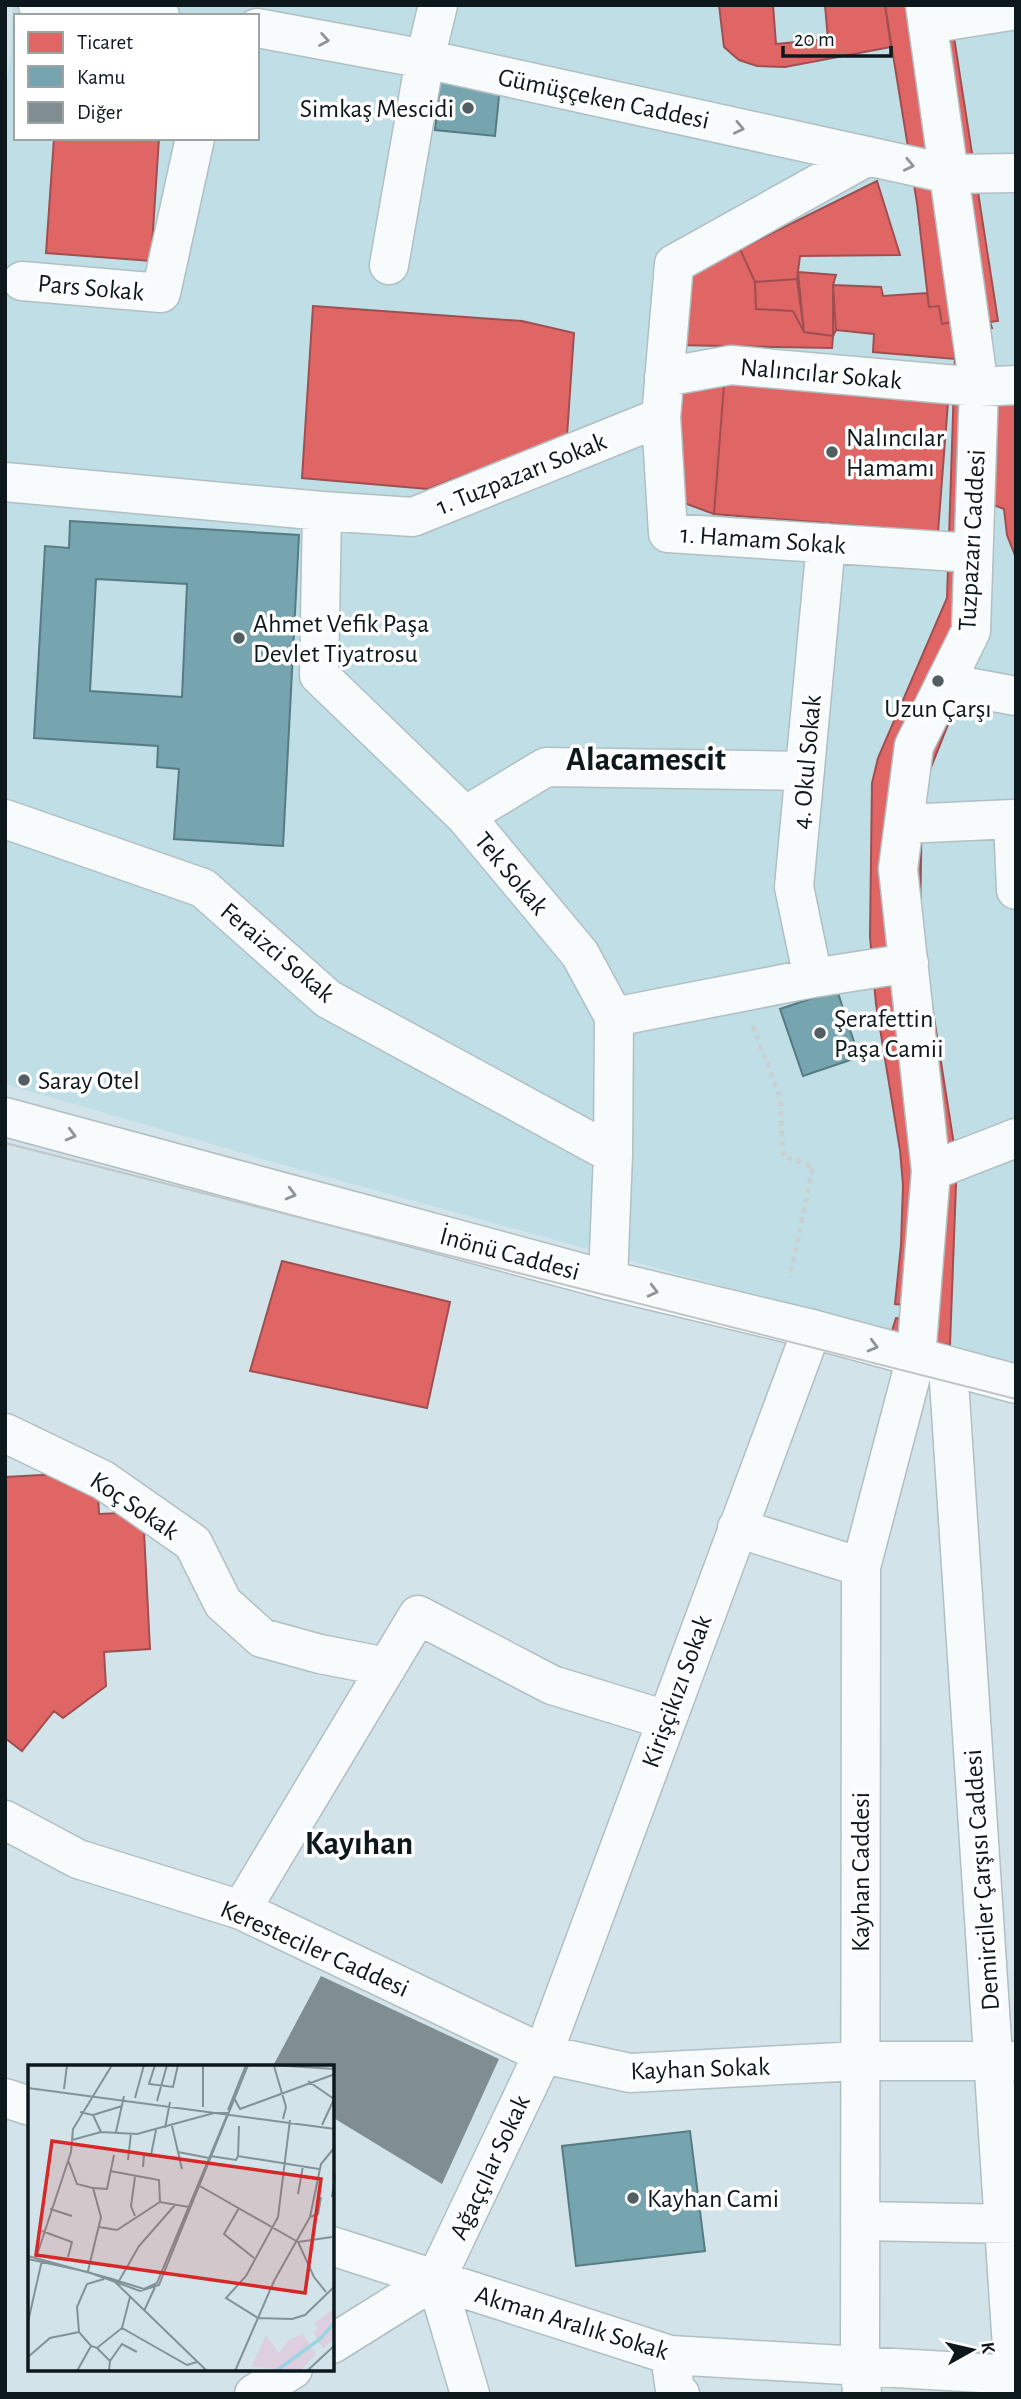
<svg xmlns="http://www.w3.org/2000/svg" width="1021" height="2399" viewBox="0 0 1021 2399" font-family="'Alegreya Sans',sans-serif">
<rect width="100%" height="100%" fill="#d2e4e9"/>
<!-- built -->
<path fill="#bfdee6" fill-rule="evenodd" d="M13,5H1016V1367L280,1164L5,1084V92L11,53ZM16,16H257V138H16Z"/>
<!-- shops -->
<path fill="#e06666" stroke="#a04f50" stroke-width="2" d="M719,5H773L776,44L828,39L825,5H885L891,47L785,67L757,66L739,60L724,47Z
M885,5H949L998,321L990,322L992,328L987,329L976,654L922,790L920,929L955,1151L956,1184L950,1345L890,1337L896,1318L903,1319L906,1305L895,1304L901,1245L903,1185L900,1150L876,1004L870,937L872,783L878,758L947,598L955,354L951,322L942,324L939,306L929,307L917,203Z
M54,138H159L151,261L46,253Z
M877,181L900,255L800,256L797,279L755,282L740,249Z
M740,249L755,282L756,309L793,311L804,332L833,336L832,348L675,345L680,280Z
M798,272L836,275L833,285L836,330L833,336L804,332Z
M797,279L804,332L793,311L756,309L755,282Z
M833,285L881,287L883,296L927,293L929,307L939,306L942,324L951,322L955,359L873,352L874,334L836,330L833,336Z
M313,306L522,321L574,333L567,436L428,489L302,478Z
M725,372L949,389L938,532L714,514Z
M725,372L714,514L668,497L667,379Z
M995,400H1016V558L1007,535L1004,509L994,505Z
M282,1261L450,1302L427,1408L250,1371Z
M97,1472L99,1514L143,1512L150,1649L104,1652L106,1686L63,1718L54,1711L22,1751L5,1738V1477Z"/>
<!-- public -->
<path fill="#76a5af" stroke="#567b83" stroke-width="2" fill-rule="evenodd" d="M440,80L500,86L495,136L435,130Z
M70,521L299,535L283,846L174,839L179,769L157,767L158,746L34,738L45,546L69,548ZM96,579L187,584L182,697L90,691Z
M837,990L859,1057L803,1076L780,1009Z
M690,2131L705,2251L576,2266L562,2146Z"/>
<!-- building -->
<path fill="#808d91" d="M321,1976L499,2059L442,2184L332,2117V2066H273Z"/>
<g fill="none" stroke-linecap="round" stroke-linejoin="round">
<defs>
<path id="minor" d="M38,5L160,16
M928,24L1016,10
M257,28L425,59L949,174L1016,173
M389,265L425,59L438,5
M22,281L161,293L195,138
M664,377L731,365L979,387L1016,385
M661,417L668,533L973,553
M5,482L322,511L413,517L661,417L674,264L868,156
M322,511L319,675L465,816L580,954L614,1017L613,1154L608,1280
M945,683L1016,696
M465,816L546,767L805,771
M5,819L203,888L328,999L613,1154
M904,824L1013,819L1016,890
M813,978L909,963
M614,1017L813,978L794,887L826,543
M931,1171L1016,1138
M948,1366L1015,2394
M5,1433L103,1480L193,1543L223,1603L262,1638L320,1654L387,1667
M737,1528L861,1567
M5,1820L78,1859L241,1910L543,2054L630,2073L859,2061H1016
M241,1910L418,1615L552,1685L666,1720
M5,2098L30,2106
M860,2221L1016,2224
M332,2246L670,2355L1016,2375
M436,2279L543,2054L812,1329
M436,2279L470,2394
M332,2344L436,2279
M670,2355L675,2390L680,2394
M254,2394L293,2369
M862,2394L860,2366L861,1567L916,1357L931,1171L898,869L914,746L971,631L979,387L925,5"/>
<path id="major" d="M5,1117L608,1280L812,1329L1016,1384"/>
</defs>
<!-- minor casing -->
<use href="#minor" stroke="#b1bfc3" stroke-width="41"/>
<!-- major casing -->
<use href="#major" stroke="#b1bfc3" stroke-width="41"/>
<!-- path -->
<path stroke="#cacfd0" stroke-width="4.5" stroke-dasharray="5 5" stroke-linecap="butt" d="M753,1026L780,1097L783,1157L813,1166L790,1277"/>
<!-- minor -->
<use href="#minor" stroke="#f8fbfc" stroke-width="38"/>
<!-- major -->
<use href="#major" stroke="#f8fbfc" stroke-width="38"/>
<!-- tram -->
<path stroke="#c0c5c7" stroke-width="2" d="M5,1143L1016,1399"/>
</g>
<!-- one-way arrows -->
<defs><path id="oneway-chevron" d="M-2-3.5L2.5 0L-2 3.5" fill="none" stroke-width="1.6" stroke-linecap="round" stroke-linejoin="round" transform="scale(1.75)"/></defs>
<g stroke="#8e9597">
<use href="#oneway-chevron" transform="translate(324 40) rotate(10)"/>
<use href="#oneway-chevron" transform="translate(739 128) rotate(12)"/>
<use href="#oneway-chevron" transform="translate(909 165) rotate(12)"/>
<use href="#oneway-chevron" transform="translate(71 1135) rotate(15)"/>
<use href="#oneway-chevron" transform="translate(291 1194) rotate(15)"/>
<use href="#oneway-chevron" transform="translate(653 1291) rotate(14)"/>
<use href="#oneway-chevron" transform="translate(873 1346) rotate(15)"/>
</g>
<!-- markers -->
<g fill="#515f63" stroke="#fff" stroke-width="2.5">
<circle cx="468" cy="108" r="7"/>
<circle cx="832" cy="452" r="7"/>
<circle cx="239" cy="638" r="7"/>
<circle cx="938" cy="681" r="7"/>
<circle cx="820" cy="1033" r="7"/>
<circle cx="24" cy="1080" r="7"/>
<circle cx="633" cy="2198" r="7"/>
</g>
<g text-anchor="middle" stroke-width="7" stroke-linejoin="round" paint-order="stroke">
<!-- street labels -->
<g font-size="26" fill="#0c181b" stroke="#fff">
<text transform="translate(604 98) rotate(12)" y="9">Gümüşçeken Caddesi</text>
<text transform="translate(91 287) rotate(5)" y="9">Pars Sokak</text>
<text transform="translate(821 373) rotate(5)" y="9">Nalıncılar Sokak</text>
<text transform="translate(521 473) rotate(-22)" y="9">1. Tuzpazarı Sokak</text>
<text transform="translate(763 539) rotate(4)" y="9">1. Hamam Sokak</text>
<text transform="translate(971 540) rotate(-87)" y="9">Tuzpazarı Caddesi</text>
<text transform="translate(806 762) rotate(-85)" y="9">4. Okul Sokak</text>
<text transform="translate(512 873) rotate(50)" y="9">Tek Sokak</text>
<text transform="translate(278 952) rotate(40)" y="9">Feraizci Sokak</text>
<text transform="translate(510 1253) rotate(15)" y="9">İnönü Caddesi</text>
<text transform="translate(135 1505) rotate(34)" y="9">Koç Sokak</text>
<text transform="translate(676 1691) rotate(-70)" y="9">Kirişçikızı Sokak</text>
<text transform="translate(860 1872) rotate(-90)" y="9">Kayhan Caddesi</text>
<text transform="translate(981 1880) rotate(-94)" y="9">Demirciler Çarşısı Caddesi</text>
<text transform="translate(315 1948) rotate(24)" y="9">Keresteciler Caddesi</text>
<text transform="translate(700 2068) rotate(-2)" y="9">Kayhan Sokak</text>
<text transform="translate(489 2167) rotate(-65)" y="9">Ağaççılar Sokak</text>
<text transform="translate(572 2322) rotate(17)" y="9">Akman Aralık Sokak</text>
</g>
<!-- poi labels -->
<g font-size="26" fill="#0c181b" stroke="#fff" text-anchor="start">
<text x="454" y="117" text-anchor="end">Simkaş Mescidi</text>
<text x="846" y="446">Nalıncılar<tspan x="846" dy="30">Hamamı</tspan></text>
<text x="253" y="632">Ahmet Vefik Paşa<tspan x="253" dy="30">Devlet Tiyatrosu</tspan></text>
<text x="938" y="717" text-anchor="middle">Uzun Çarşı</text>
<text x="834" y="1027">Şerafettin<tspan x="834" dy="30">Paşa Camii</tspan></text>
<text x="38" y="1089">Saray Otel</text>
<text x="647" y="2207">Kayhan Cami</text>
</g>
<!-- district labels -->
<g font-size="33" font-weight="bold" fill="#0c181b" stroke="#fff">
<text x="646" y="770">Alacamescit</text>
<text x="359" y="1854">Kayıhan</text>
</g>
</g>
<!-- overview -->
<g transform="translate(28 2065)">
<rect width="306" height="306" fill="#d2e4e9"/>
<path d="M306,243V273L295,284L285,267L290,264L286,259ZM275,269L288,289L272,306L223,302L238,270L251,288L262,274Z" fill="#decfe0"/>
<path fill="none" stroke="#9bd4e2" stroke-width="3.5" d="M248,306L292,274L307,257"/>
<path fill="none" stroke="#839297" stroke-width="2" d="M127,0L121,19L145,22L150,0M244,0L307,4M246,1L258,42L255,54M280,16L306,34M0,23L307,64M36,24L39,0M107,33L116,0M206,33L212,44L307,9M129,36L139,0M175,42V0M200,45L218,0M52,47L65,50L73,67M65,50L94,41M262,55L250,152L218,211L198,233L230,253L264,254L277,250L307,221M294,60L307,32M144,61L154,104M137,63L142,37M88,67L96,31M44,75L73,67L109,69L186,48H200M150,87L181,93M123,90L128,65M182,91L208,95L210,91L291,104M210,91L211,61M40,95L49,119L65,123L73,152L60,206M100,95L103,68M115,102L116,90L151,93M82,106L131,115L132,137M170,120L270,177M65,123L79,124L86,90M270,129L275,101M304,132L307,110M211,143L196,169L226,193M22,144L44,151M107,151L103,141L107,112M282,152L290,149L293,132M71,162L89,165L132,137L161,142M14,166L44,177L40,192M270,177L286,212L298,227M270,177L304,172M0,191L84,214L179,306M8,193L43,87L45,64L84,0M0,194L60,207L112,226L131,220L220,0M76,214L59,219L49,242L51,267L63,281L69,283L94,263L102,232M84,214L116,224L129,218L200,48M91,216L111,181L147,140M116,246L127,222M0,257L14,195M94,263L159,300L169,297M69,283L82,296L81,306M0,292L22,273L51,267M82,296L94,279L109,287M49,306L63,281M207,306L246,216L282,152L293,99L307,82M279,306L307,280"/>
<path fill="#d62828" fill-opacity="0.15" stroke="#d62828" stroke-width="3.5" d="M24,76L293,114L277,228L8,190Z"/>
<rect width="306" height="306" fill="none" stroke="#0c181b" stroke-width="3.5"/>
</g>
<!-- border -->
<rect width="1021" height="2399" fill="none" stroke="#0c181b" stroke-width="14"/>
<!-- legend -->
<rect x="14" y="14" width="245" height="126" fill="#ffffff" stroke="#9ea3a4" stroke-width="2"/>
<rect x="28" y="32" width="35" height="21" fill="#e06666" stroke="#9ea3a4" stroke-width="2"/>
<text x="77" y="49" font-size="21" fill="#0c181b">Ticaret</text>
<rect x="28" y="66" width="35" height="21" fill="#76a5af" stroke="#9ea3a4" stroke-width="2"/>
<text x="77" y="84" font-size="21" fill="#0c181b">Kamu</text>
<rect x="28" y="102" width="35" height="21" fill="#808d91" stroke="#9ea3a4" stroke-width="2"/>
<text x="77" y="119" font-size="21" fill="#0c181b">Diğer</text>
<!-- north arrow -->
<g transform="translate(972 2350) rotate(82)" stroke="#ffffff" stroke-width="5" paint-order="stroke">
<path d="M0-5L12 26L0 18L-12 26Z" fill="#0c181b"/>
<text y="-10" font-size="19" font-weight="bold" text-anchor="middle" fill="#0c181b">K</text>
</g>
<!-- scale -->
<path d="M783 46v10h108v-10" fill="none" stroke="#0c181b" stroke-width="3.5"/>
<text x="794" y="46" font-size="21" fill="#0c181b" stroke="#ffffff" stroke-width="5" paint-order="stroke">20 m</text>
</svg>
